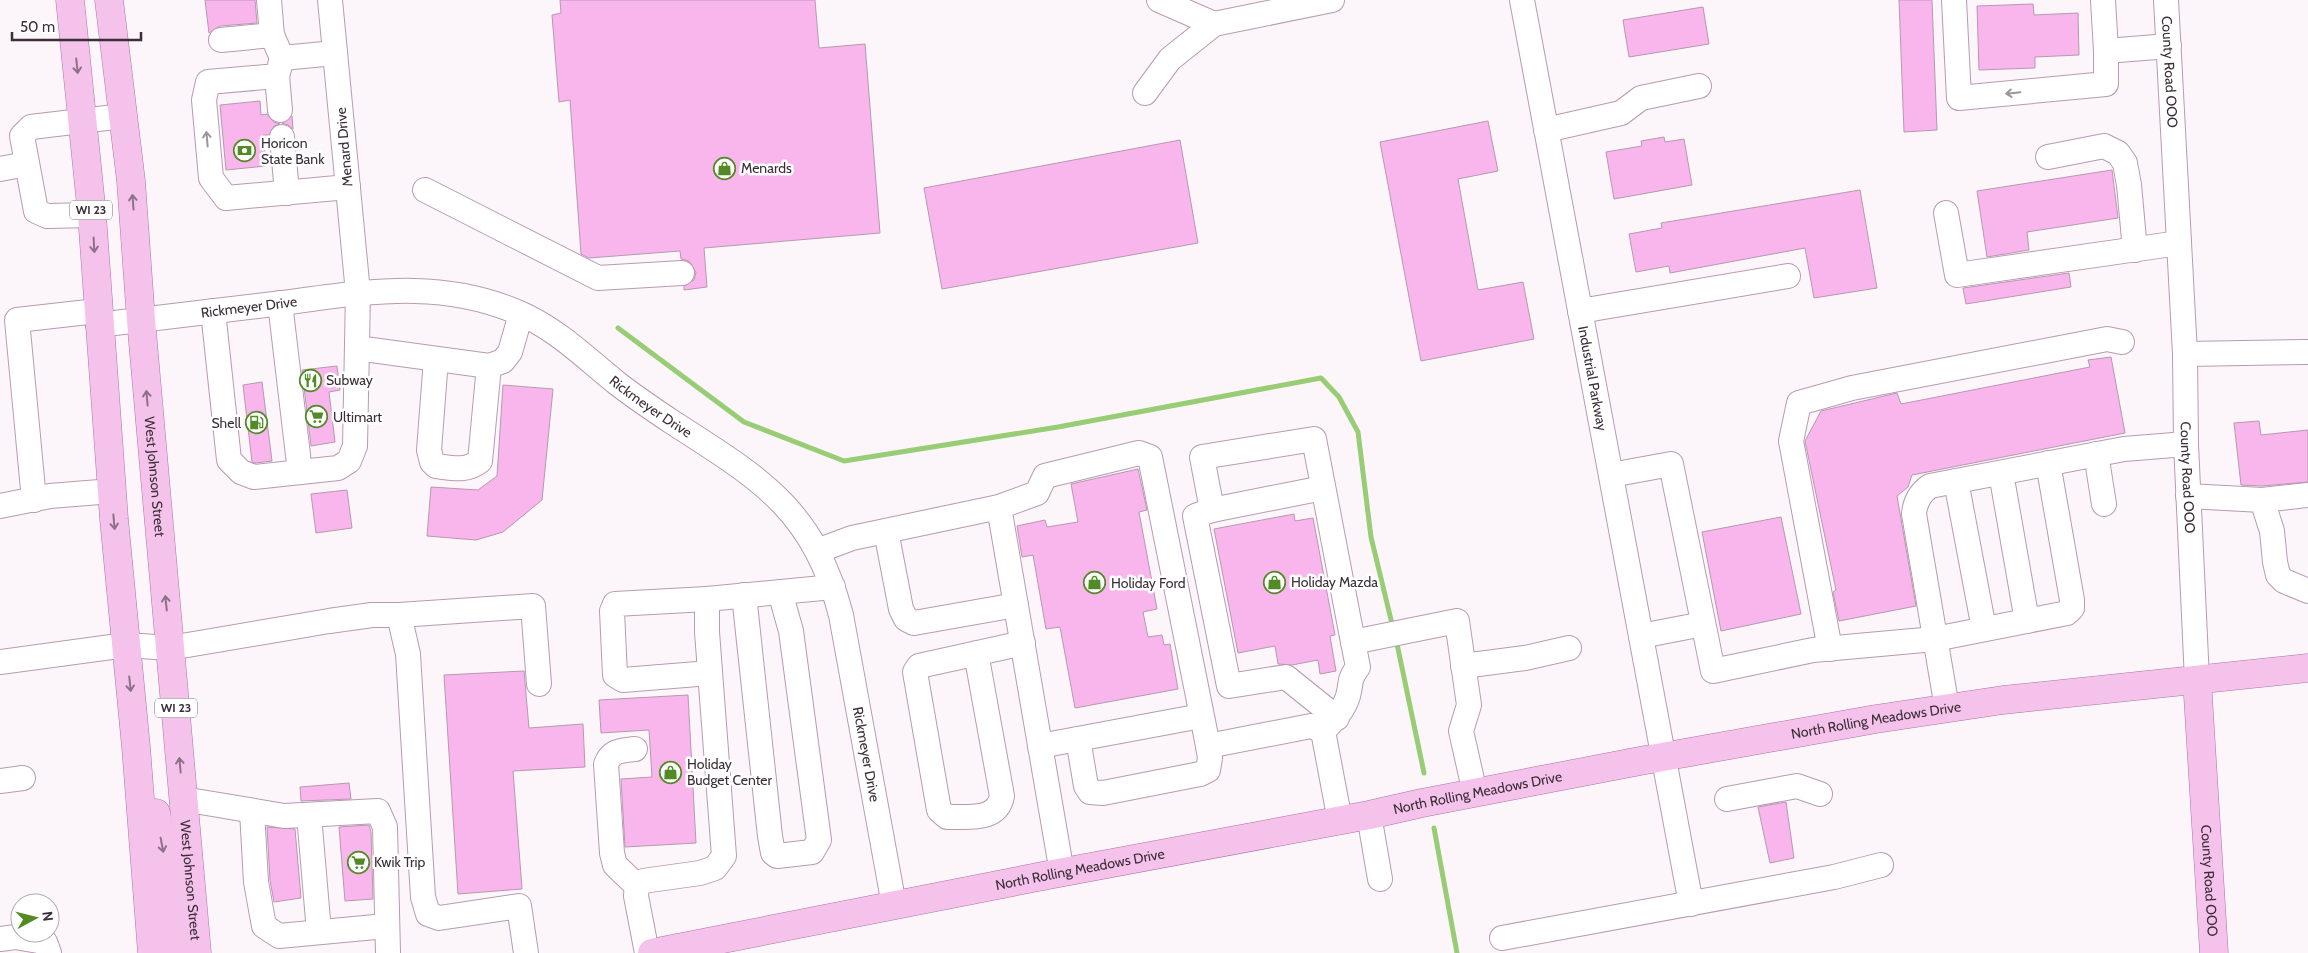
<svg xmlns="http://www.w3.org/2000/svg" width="2308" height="953" viewBox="0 0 2308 953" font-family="Cabin,sans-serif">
<rect width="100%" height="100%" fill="#fcf6fb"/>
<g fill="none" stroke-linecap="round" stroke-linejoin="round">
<!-- stream -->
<path stroke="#98cd76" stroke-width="5" d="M618,328L744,422L844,461L1058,427L1321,378L1339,397L1358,432L1371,537L1393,628
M1396,639L1424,773
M1434,828L1457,953"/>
</g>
<!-- building -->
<path fill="#f9b6ec" stroke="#b698af" d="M205,0H255L257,23L220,26L209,33Z
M560,0H815L819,48L865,44L880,233L704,248L707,287L684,290V286L694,280L696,272L689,261L681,259L680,251L589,258L581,254L570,100L559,102L552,15L561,13Z
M1899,0H1932L1937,130L1904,132Z
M2033,4L2034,15L2078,13L2079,55L2035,57V68L1979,70L1977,6Z
M1703,7L1709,44L1629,57L1623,20Z
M260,101L261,115L267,114L274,122L280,124L274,126L269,135H263L266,166L226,170L220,105Z
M292,116L293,129L288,125L282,123Z
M1488,121L1498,171L1458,179L1478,290L1523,282L1534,339L1421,361L1380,142Z
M1664,137L1665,142L1684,139L1692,185L1614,199L1606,152L1642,146L1641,141Z
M1180,140L1198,243L942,289L924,188Z
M2112,170L2118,218L2027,232L2029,250L1987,257L1977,191Z
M1860,190L1877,288L1814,298L1805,248L1670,273L1669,266L1636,272L1629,234L1662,228L1661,223Z
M2069,273L2071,287L1966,304L1963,288Z
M2111,357L2125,433L1912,475L1908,487L1897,496L1916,606L1839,621L1833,592L1836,590L1805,441L1821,411L1897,393L1901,404L2090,367L2088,360Z
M337,366L340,390L329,392L335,442L311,446L302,370Z
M262,382L272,461L255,463L252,462L243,385Z
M503,385L553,389L542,500L503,532L476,540L427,536L431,487L478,490L497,476Z
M2259,421L2261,435L2308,430V482L2262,486L2241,485L2234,423Z
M1138,469L1147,510L1139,512L1157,609L1143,612L1148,637L1162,635L1164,645L1170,644L1178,689L1075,708L1060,627L1046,629L1033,555L1022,557L1017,526L1045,520L1047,527L1078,522L1071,484Z
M347,490L352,528L316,533L311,494Z
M1294,514L1295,521L1313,518L1335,635L1330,636L1336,671L1320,674L1318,660L1292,665L1278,664L1275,646L1238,653L1214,529Z
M1781,517L1801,614L1721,631L1702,532Z
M524,671L529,728L583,724L585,767L513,771L522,889L458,894L444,675Z
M688,695L696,843L625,847L621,779L652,777L649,730L601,733L599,700Z
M349,783L351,799L301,801L300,787Z
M1786,802L1794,858L1770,863L1758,807Z
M369,825L371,832L373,899L345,901L339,827Z
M267,827L295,829L301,898L274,902L270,880Z"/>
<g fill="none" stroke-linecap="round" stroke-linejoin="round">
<defs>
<g id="minor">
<path d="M269,0L272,35L282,58L335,53"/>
<path d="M1159,0L1214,24"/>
<path id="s1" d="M1522,0L1691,904"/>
<path d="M1954,0L1959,98L2106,84V51"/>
<path d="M2103,0L2106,51L2169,46"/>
<path id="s2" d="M2166,0L2185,354L2186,444L2197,680"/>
<path d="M221,40L272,35"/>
<path d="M282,58L277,76L208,82L204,100L211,178L226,198L348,187"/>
<path d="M277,76L280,110"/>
<path d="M1145,93L1170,59L1214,24L1332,0"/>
<path d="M1546,130L1621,113L1641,98L1699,86"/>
<path d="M282,137L287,193"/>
<path d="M2048,157L2104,146L2118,153L2125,163L2129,185L2135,250"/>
<path d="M0,169L27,164"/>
<path d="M425,190L598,278L682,273"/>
<path d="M1946,213L1957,275L2179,243"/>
<path d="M92,215L47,216L36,211L22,136L31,127L123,116"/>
<path d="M280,303L300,472"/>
<path d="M213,311L229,460L241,472L254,477L338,468L349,461L355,446L358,293L330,0"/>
<path d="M1580,311L1788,276"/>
<path id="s3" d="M98,325C157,318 215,311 274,304C361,293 442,276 526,316C561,333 588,360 618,384C635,397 654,410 672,422C759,478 813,508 841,615L894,905"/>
<path d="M357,348L489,366L503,361L510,352L521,314"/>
<path d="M2185,354L2308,352"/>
<path d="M436,359L429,450L432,462L436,466C452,468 466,472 480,461L489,366"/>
<path d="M2096,454L2104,504"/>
<path d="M2001,473L2027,621"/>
<path d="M1611,475L1671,464L1713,671L1813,650L1935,639L2067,613L2072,608V600L2048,463"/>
<path d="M1956,481L1984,629"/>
<path d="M1323,488L1212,510L1202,457L1314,439L1353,642"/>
<path d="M2188,496L2262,500L2308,495"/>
<path d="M34,500L17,320L97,311"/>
<path d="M2262,500L2272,531L2275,562L2278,575L2284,581L2308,591"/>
<path d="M0,506L50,496L112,491"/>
<path d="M999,507L1062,873"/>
<path d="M1212,510L1195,516L1229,686L1286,677L1337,718"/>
<path d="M886,531L901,609L906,619L914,623L1016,605"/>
<path d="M817,551L852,538L999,507L1037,493L1045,476L1139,453L1150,457L1208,746L1210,758L1208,770L1200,774L1103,793L1090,792L1086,786L1078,739"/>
<path d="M744,595L770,836L773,853L777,856L812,852L819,840L791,631L780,592"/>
<path d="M707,599L615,604L612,611L615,675L623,680L710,673"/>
<path d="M399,615L533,606L539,684"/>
<path d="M1641,636L1703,624"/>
<path d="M1830,649L1791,441L1799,403L1852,388L2107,339L2122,342"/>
<path d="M976,653L1002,796C997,822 968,816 947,817L939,810L915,672L919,666L1023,643"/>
<path d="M0,662L126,645L170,648L329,621L372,615H399L408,654L423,897L428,914L439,918L519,906L526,953"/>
<path d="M1463,666L1525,658L1569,648"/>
<path d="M1947,708L1914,514C1915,502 1920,493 1930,486L2124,449L2186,444"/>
<path d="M1323,731C1333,721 1344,710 1348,696C1352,681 1348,681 1358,667L1353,642L1457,621L1469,705L1461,731L1475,793"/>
<path d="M1040,746L1201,716"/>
<path d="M1208,746L1311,726L1323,731L1340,821"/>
<path d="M635,749C620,751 612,750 606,764L612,853L615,865L637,886"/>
<path d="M0,781L23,778"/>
<path d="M183,799L284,816L378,811L385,827L388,953"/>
<path d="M1727,799L1797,786L1820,794"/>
<path d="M252,811L256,882L264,926L279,936L386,926"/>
<path d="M309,815L319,932"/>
<path d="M1369,815L1380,879"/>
<path d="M1502,938L1834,877L1881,865"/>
<path d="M0,939L15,937L45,942L49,953"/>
<path d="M647,953L636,896L637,886L643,881L700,873L715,868L724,856L707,632V599L833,587"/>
</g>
<g id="major">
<path d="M70,0L92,215L114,519L136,747L152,953"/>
<path id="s4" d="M109,0L131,181L141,320L197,953"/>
<path id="s5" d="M2197,680L2214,953"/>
<path d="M156,813L171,892L176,953"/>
<path id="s6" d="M652,953L1048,875L1369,815L1422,803L1640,761L1876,719L2003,700L2308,668"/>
</g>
</defs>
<!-- minor casing -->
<use href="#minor" stroke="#b89ab1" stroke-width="26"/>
<!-- major casing -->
<use href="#major" stroke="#ae74a4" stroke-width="29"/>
<!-- minor -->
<use href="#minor" stroke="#fff" stroke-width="24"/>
<!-- major -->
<use href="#major" stroke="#f4c2eb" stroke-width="28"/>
</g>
<!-- one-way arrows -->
<defs><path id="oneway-shaft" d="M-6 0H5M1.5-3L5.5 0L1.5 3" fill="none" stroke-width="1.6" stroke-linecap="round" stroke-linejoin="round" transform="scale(1.25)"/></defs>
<g stroke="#8e7188">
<use href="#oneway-shaft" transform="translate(77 66) rotate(84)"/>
<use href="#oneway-shaft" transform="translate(133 202) rotate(-94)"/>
<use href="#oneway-shaft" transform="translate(94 245) rotate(87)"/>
<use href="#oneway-shaft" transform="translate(147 398) rotate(-95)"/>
<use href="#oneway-shaft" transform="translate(114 522) rotate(85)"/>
<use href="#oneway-shaft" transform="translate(166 603) rotate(-96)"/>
<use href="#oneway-shaft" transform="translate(130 684) rotate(84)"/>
<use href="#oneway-shaft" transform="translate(180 765) rotate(-95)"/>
<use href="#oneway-shaft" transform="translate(162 845) rotate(79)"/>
</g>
<g stroke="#9c969b">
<use href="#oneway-shaft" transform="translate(2013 93) rotate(174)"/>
<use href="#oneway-shaft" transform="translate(207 139) rotate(-95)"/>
</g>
<!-- icons -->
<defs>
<symbol id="bank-ring" viewBox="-11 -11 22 22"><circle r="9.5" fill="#fff" stroke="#528a26" stroke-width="1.5"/><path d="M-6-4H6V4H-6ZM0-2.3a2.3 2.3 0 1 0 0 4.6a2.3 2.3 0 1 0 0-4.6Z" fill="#528a26"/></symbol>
<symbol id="shop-ring" viewBox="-11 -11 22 22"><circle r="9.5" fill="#fff" stroke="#528a26" stroke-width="1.5"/><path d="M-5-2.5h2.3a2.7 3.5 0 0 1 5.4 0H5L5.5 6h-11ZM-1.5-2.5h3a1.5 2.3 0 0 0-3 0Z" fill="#528a26"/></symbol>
<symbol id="restaurant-ring" viewBox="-11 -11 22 22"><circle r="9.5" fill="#fff" stroke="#528a26" stroke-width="1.5"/><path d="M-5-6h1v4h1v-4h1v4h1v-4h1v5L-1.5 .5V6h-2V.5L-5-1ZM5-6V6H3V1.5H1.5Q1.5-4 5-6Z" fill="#528a26"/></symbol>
<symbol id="supermarket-ring" viewBox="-11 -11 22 22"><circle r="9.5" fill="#fff" stroke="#528a26" stroke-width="1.5"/><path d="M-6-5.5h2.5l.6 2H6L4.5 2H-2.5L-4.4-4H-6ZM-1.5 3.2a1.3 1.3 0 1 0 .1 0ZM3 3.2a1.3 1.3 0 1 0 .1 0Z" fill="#528a26"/></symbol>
<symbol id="fuel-ring" viewBox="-11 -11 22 22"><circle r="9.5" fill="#fff" stroke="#528a26" stroke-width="1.5"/><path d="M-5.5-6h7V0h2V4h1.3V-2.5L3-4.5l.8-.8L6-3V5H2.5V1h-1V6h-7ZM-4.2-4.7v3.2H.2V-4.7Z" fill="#528a26"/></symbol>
</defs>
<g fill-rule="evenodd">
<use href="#bank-ring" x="232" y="138" width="25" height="25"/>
<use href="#shop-ring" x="712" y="156" width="25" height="25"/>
<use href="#restaurant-ring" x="298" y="368" width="25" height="25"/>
<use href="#supermarket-ring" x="304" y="404" width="25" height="25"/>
<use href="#fuel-ring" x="244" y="410" width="25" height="25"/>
<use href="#shop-ring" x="1262" y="570" width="25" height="25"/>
<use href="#shop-ring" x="1082" y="570" width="25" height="25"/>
<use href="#shop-ring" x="658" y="760" width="25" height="25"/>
<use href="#supermarket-ring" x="346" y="850" width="25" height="25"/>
</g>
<g text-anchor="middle" stroke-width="5" stroke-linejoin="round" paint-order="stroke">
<!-- shield labels -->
<g fill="#fff" stroke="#756d73" stroke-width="1">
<rect x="70" y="200.5" width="42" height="19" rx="4"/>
<rect x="155" y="698.5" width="42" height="19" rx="4"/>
</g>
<g font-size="12" font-weight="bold" fill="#3a2e37">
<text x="91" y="214">WI 23</text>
<text x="176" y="712">WI 23</text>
</g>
<!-- street labels -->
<g font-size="14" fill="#3a2e37" stroke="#fff">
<text dy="5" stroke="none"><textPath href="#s2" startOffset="72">County Road OOO</textPath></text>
<text transform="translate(344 147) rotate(-95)" y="5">Menard Drive</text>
<text dy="5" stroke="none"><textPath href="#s3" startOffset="152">Rickmeyer Drive</textPath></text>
<text dy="5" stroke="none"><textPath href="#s1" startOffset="385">Industrial Parkway</textPath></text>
<text dy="5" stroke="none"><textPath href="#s3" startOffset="588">Rickmeyer Drive</textPath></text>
<text dy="5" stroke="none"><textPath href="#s4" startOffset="479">West Johnson Street</textPath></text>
<text dy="5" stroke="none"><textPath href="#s2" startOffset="478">County Road OOO</textPath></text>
<text dy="5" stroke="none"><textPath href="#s6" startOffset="1246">North Rolling Meadows Drive</textPath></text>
<text dy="5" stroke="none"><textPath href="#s3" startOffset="1021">Rickmeyer Drive</textPath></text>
<text dy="5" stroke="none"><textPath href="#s6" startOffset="841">North Rolling Meadows Drive</textPath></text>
<text dy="5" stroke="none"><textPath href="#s6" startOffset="436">North Rolling Meadows Drive</textPath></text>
<text dy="5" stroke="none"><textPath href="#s4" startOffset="884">West Johnson Street</textPath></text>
<text dy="5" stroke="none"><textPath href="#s5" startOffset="201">County Road OOO</textPath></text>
</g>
<!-- poi labels -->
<g font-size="14" fill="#3a2e37" stroke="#fff" text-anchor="start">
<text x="261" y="148">Horicon<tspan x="261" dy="16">State Bank</tspan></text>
<text x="741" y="173">Menards</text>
<text x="326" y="385">Subway</text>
<text x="333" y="422">Ultimart</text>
<text x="241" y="428" text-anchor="end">Shell</text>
<text x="1291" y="587">Holiday Mazda</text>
<text x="1111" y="588">Holiday Ford</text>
<text x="687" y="769">Holiday<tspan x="687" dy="16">Budget Center</tspan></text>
<text x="374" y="867">Kwik Trip</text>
</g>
</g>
<!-- north arrow -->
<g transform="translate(35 918) rotate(83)"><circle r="24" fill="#ffffff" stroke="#b0abaf"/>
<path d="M0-4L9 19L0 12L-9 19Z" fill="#528a26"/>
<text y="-8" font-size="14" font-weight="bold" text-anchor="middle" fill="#3a2e37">N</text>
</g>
<!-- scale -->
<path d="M12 32v8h129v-8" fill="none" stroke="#3a2e37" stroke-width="2.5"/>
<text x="20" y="32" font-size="15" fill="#3a2e37" stroke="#ffffff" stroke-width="4" paint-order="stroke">50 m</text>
</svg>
